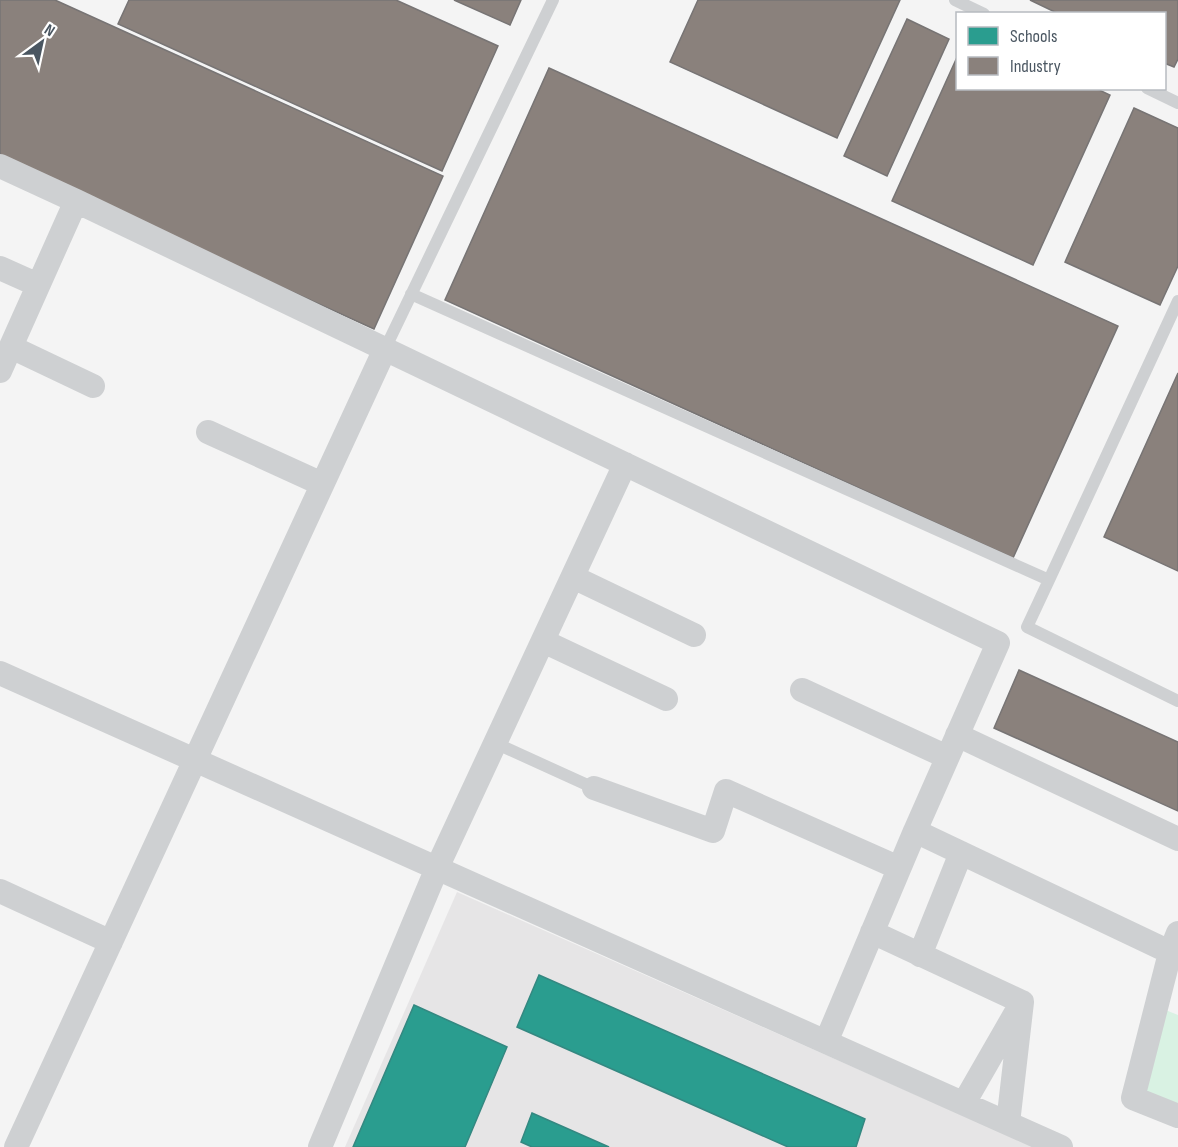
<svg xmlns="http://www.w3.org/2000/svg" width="1178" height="1147" viewBox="0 0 1178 1147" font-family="'Sofia Sans Condensed',sans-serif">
<rect width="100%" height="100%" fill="#f4f4f4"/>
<!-- education -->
<path fill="#e6e5e6" d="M457,892L1034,1147H345Z"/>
<!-- green -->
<path fill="#d9f2e3" d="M1163,1009L1178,1015V1109L1140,1094Z"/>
<!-- schools -->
<path fill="#2a9d8f" stroke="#348881" stroke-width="1.5" d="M539,975L865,1119L856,1147H788L517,1027Z
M414,1005L507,1047L465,1147H353Z
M532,1113L609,1147H532L521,1142Z"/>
<!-- industry -->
<path fill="#8a817c" stroke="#777474" stroke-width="1.5" d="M0,0H55L443,176L374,329L0,159Z
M129,0H396L498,46L442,171L118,24Z
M454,0H521L510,25Z
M698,0H900L837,138L670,62Z
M1030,0H1178V59L1174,67L1164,63V14H1059Z
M907,19L949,39L887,176L844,156Z
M958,55V88H1095L1110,95L1033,265L892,201Z
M549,68L1118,326L1013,558L445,300Z
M1134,108L1178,128V266L1160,305L1065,262Z
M1178,373V571L1104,537Z
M1019,670L1178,742V811L994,728Z"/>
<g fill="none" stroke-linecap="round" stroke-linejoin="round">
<!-- lane -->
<path stroke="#ced0d2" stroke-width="12" d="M955,0L984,14
M1147,88L1178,103
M411,294L1049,580L1027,627L1178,701
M385,349L553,0
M1049,580L1178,301
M495,743L594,788"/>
<!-- street -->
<path stroke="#ced0d2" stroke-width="24" d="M0,166L76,201L998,643L915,831L1178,956
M0,268L38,285
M11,347L93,386
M0,371L76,201
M208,432L322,484
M573,577L694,635
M543,641L666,699
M0,673L1061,1147
M802,690L947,757
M957,735L1178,839
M594,788L713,831L726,791L899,868
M0,891L111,942
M872,932L1022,1002
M1178,933L1170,953L1133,1098L1178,1116
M920,955L961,853
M826,1042L915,831
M964,1103L1022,1002L1008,1123
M16,1147L385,349
M320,1147L437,868L625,464"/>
</g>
<!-- legend -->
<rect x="956" y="12" width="210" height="78" fill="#ffffff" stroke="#b7bbc0" stroke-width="1.5"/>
<rect x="968" y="27" width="30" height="18" fill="#2a9d8f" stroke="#b7bbc0" stroke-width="1.5"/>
<text x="1010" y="42" font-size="18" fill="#4a5661">Schools</text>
<rect x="968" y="57" width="30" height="18" fill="#8a817c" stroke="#b7bbc0" stroke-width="1.5"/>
<text x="1010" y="72" font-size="18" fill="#4a5661">Industry</text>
<!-- north arrow -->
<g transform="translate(42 42) rotate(33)" stroke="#ffffff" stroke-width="4.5" paint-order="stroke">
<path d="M0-4.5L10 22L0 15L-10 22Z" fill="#4a5661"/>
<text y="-9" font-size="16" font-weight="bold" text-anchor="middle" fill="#4a5661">N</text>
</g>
</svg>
